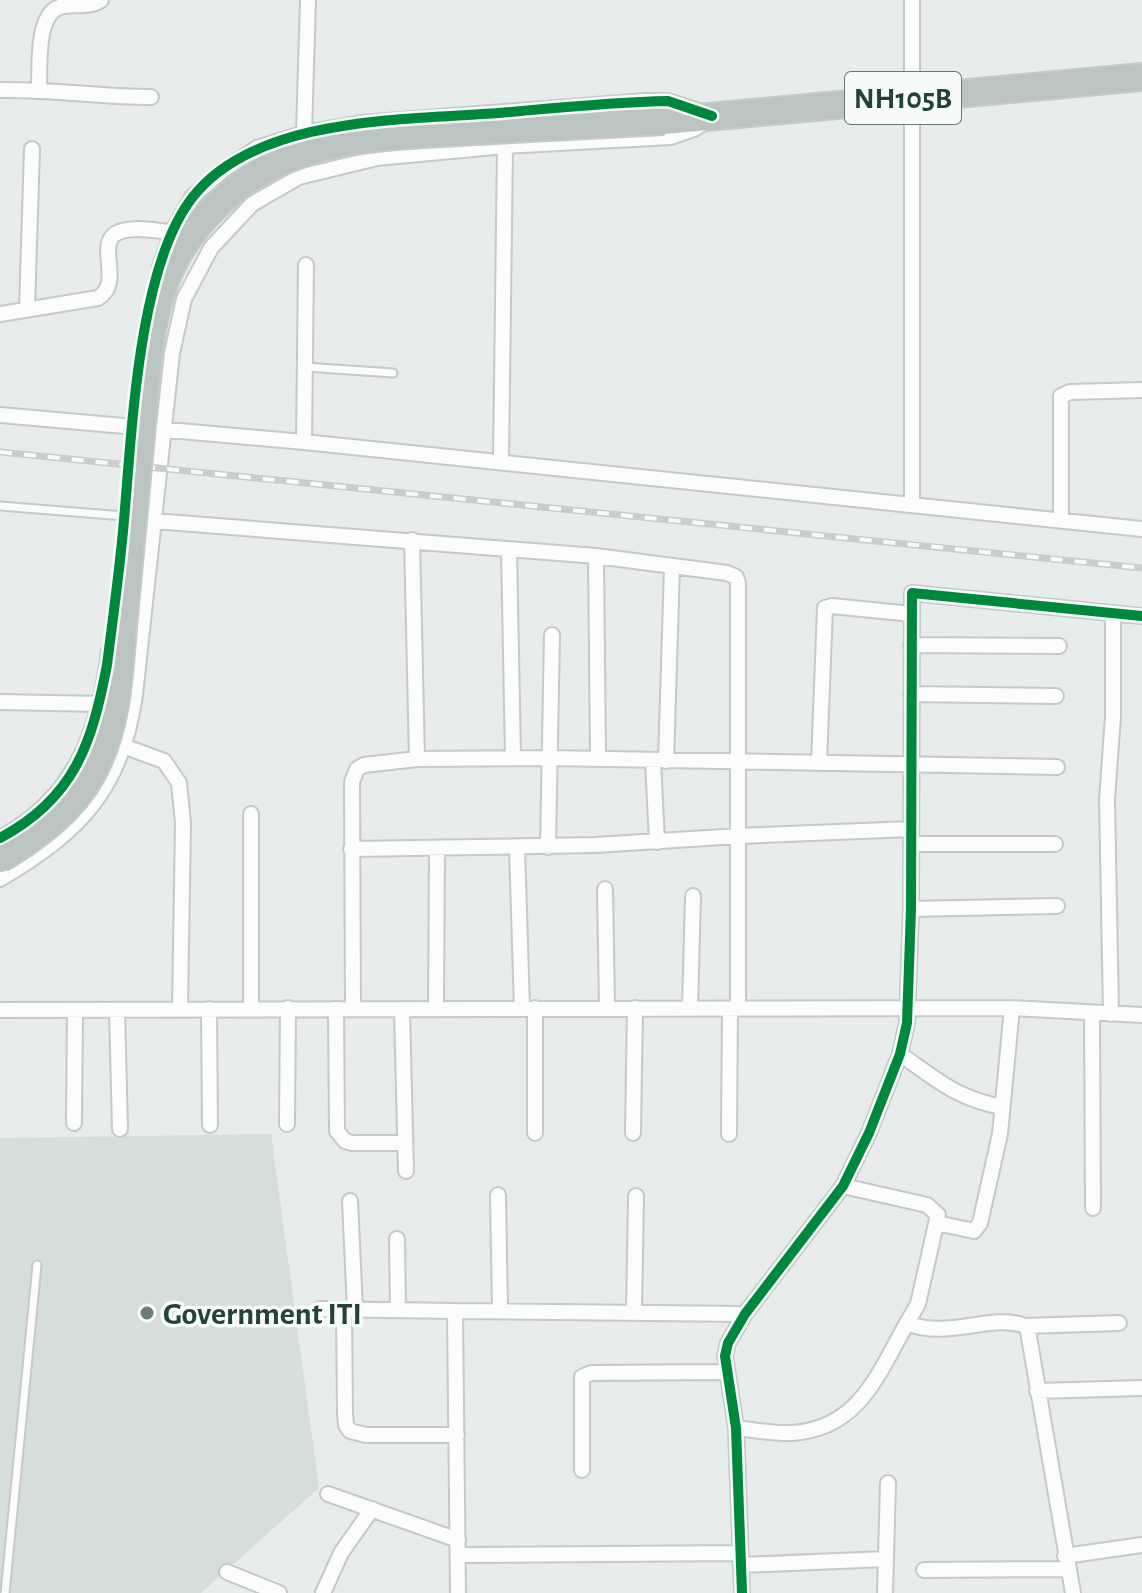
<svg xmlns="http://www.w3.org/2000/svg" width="1142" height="1593" viewBox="0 0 1142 1593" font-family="'Alegreya Sans',sans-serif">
<rect width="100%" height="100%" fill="#e8edeb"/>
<!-- built -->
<path fill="#d6dedb" d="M271,1134L319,1488L201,1593H0V1138Z"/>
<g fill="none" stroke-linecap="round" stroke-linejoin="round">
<defs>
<path id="lane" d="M305,367L393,373
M0,506L124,516
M5,1593L37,1265"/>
<path id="street" d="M0,90C51,89 101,97 151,97
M39,90C40,67 35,9 64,6C77,4 89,8 101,0
M304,133L308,0
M160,267L172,232L193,196L222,171L257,148L304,133L361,123L646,101H668L704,113
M27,309L32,149
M0,314L98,298C123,283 97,247 115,234C128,225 156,231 172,232
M0,415L304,442L1142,529
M304,442L306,265
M501,462L505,146
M912,505V0
M1061,520V396L1070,392L1142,390
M154,521L596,556L727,573L736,577L738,583V1009
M412,540L417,759
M509,549L513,758
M596,556L598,759
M911,645L1059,646
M911,694L1056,696
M0,702L100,704
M126,747L164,761L179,783L183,823L180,1009
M653,761L657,842
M666,761L672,567
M819,763L825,608L832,606L912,614
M0,838C75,798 99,732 109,651
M911,844H1055
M548,847L552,635
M517,848L522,1008
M351,849L595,845L739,836L911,829
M0,879C80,832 122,789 135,695L172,353L184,299L211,248L252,204L299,177L377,158L505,146L671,137L694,129L702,124
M605,889L607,1008
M911,909L1057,906
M251,1008V814
M436,1008L437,849
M535,1008V1133
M690,1008L693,896
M209,1009L210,1125
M336,1009L337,1131L345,1141L352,1143H405
M353,1009L352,782L357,769L364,765L417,759L550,758L1057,767
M0,1010L1012,1008L1142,1015
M117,1010L120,1129
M402,1011L406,1171
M1092,1013L1093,1208
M1111,1014L1107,799L1113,716V614
M900,1054C937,1080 956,1098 1002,1107
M74,1123L75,1010
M287,1124L288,1008
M633,1133L635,1008
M729,1134L730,1009
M843,1186L927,1205L938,1215L918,1304L907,1323C947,1340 993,1313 1025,1326L1028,1331L1073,1593
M498,1195L500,1311
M350,1201L355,1309
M937,1223L974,1231L980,1223L1000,1134L1012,1008
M397,1239L398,1310
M320,1309L455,1311L458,1593
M344,1309L345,1414L346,1425L350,1431L366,1435H457
M455,1311L745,1314
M634,1312L636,1196
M1025,1326L1119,1323
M1037,1391L1142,1388
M736,1428C755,1430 774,1434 792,1433C859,1429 878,1374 907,1323
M582,1470V1377L591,1373L726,1372
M328,1494L458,1540
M458,1555L740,1553
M1065,1556L1142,1545
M741,1565L886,1559
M924,1570L1067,1569
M227,1572L279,1593
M323,1593L341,1553L372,1509
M742,1593L736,1428L725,1356L728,1343L745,1314L843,1186L869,1133L900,1054L907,1023L911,909L912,593L1142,616
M885,1593L888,1483"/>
<path id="highway" d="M664,121L1142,77"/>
</defs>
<!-- lane casing -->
<use href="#lane" stroke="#c5cac8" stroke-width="11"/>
<!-- street casing -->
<use href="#street" stroke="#c5cac8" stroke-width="18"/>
<!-- highway casing -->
<use href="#highway" stroke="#c3ccc9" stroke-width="30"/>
<!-- lane -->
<use href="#lane" stroke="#fcfcfc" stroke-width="7"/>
<!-- street -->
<use href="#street" stroke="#fcfcfc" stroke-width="14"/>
<!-- highway -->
<use href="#highway" stroke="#bcc4c2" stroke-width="26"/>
<defs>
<path id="rail" d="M0,452L1142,568"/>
</defs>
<!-- rail casing -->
<use href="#rail" stroke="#c9cdcc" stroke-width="7"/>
<!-- rail -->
<use href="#rail" stroke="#f7fbf9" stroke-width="4" stroke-dasharray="12" stroke-linecap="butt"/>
<defs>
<path id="highway-bridge" d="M0,859C35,838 72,811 92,774C117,728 119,678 123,627C129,563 135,499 141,435C147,377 147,309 176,258C197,219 235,183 276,164C337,135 411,135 477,131C540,128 602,124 664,121"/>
</defs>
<!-- highway-bridge casing -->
<use href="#highway-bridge" stroke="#c3ccc9" stroke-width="30" stroke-linecap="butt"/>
<!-- highway-bridge -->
<use href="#highway-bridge" stroke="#bcc4c2" stroke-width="26"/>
<defs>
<path id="cycleway" d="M0,838C75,798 92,743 107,665C113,617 120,568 124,520C132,431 138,268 192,198C255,116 405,120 499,113C555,108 612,102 668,101L712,116
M742,1593L736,1428L725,1356L728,1343L745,1314L843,1186L869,1133L900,1054L907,1023L911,909L912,593L1142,616"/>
</defs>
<!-- cycleway casing -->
<use href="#cycleway" stroke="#f7fbf9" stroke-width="15"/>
<!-- cycleway -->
<use href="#cycleway" stroke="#00873e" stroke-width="10"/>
</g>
<!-- markers -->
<circle fill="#697e78" stroke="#f7fbf9" stroke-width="3" cx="147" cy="1313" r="8"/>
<g text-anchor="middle" stroke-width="7" stroke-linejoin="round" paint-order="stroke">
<!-- shield labels -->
<rect fill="#f7fbf9" stroke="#637a73" stroke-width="2" x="845" y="72" width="116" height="52" rx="6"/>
<g font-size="30" font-weight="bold" fill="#24423a">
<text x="903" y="108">NH105B</text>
</g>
<!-- poi labels -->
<g font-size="32" font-weight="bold" fill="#24423a" stroke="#f7fbf9" text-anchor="start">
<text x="163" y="1324">Government ITI</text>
</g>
</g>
</svg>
